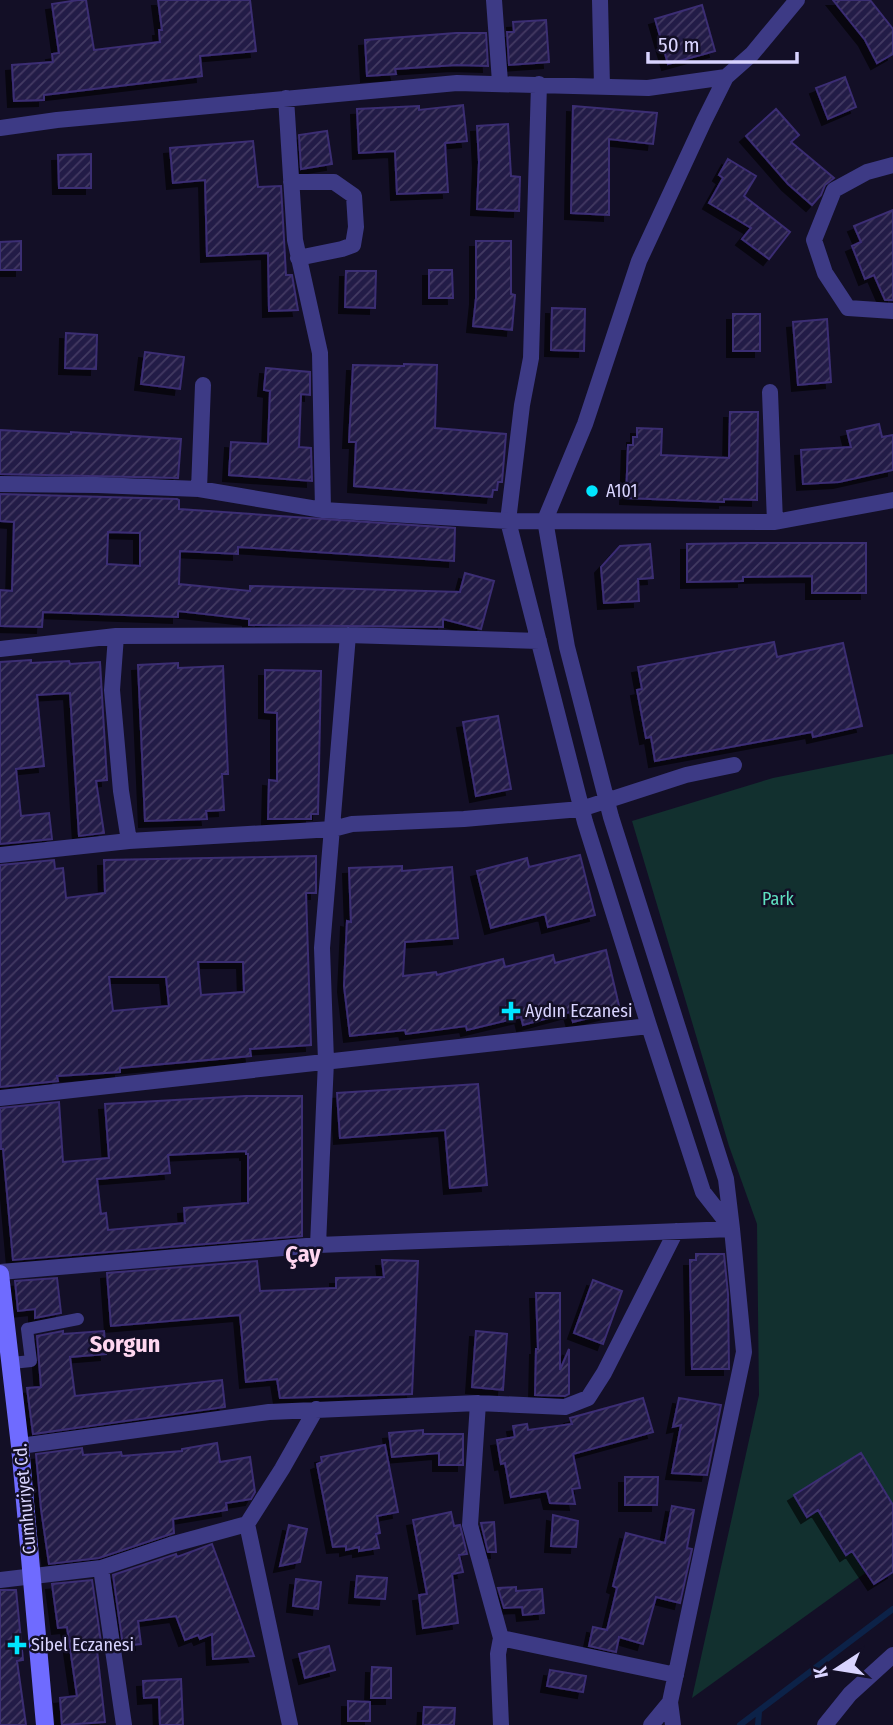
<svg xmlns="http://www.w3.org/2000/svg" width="893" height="1725" viewBox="0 0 893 1725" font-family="'Fira Sans Condensed',sans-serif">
<defs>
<pattern id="building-hatch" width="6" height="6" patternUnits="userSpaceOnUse" patternTransform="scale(1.75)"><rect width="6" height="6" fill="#241b47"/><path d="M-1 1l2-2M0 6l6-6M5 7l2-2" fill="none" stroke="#433b63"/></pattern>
<filter id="shadow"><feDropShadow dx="-6" dy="6" stdDeviation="0" flood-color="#0009"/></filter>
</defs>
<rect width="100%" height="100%" fill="#130f26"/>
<!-- park -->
<path fill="#12302f" d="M893,754V1553L692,1698L759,1395L757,1224L729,1146L632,821L773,778Z"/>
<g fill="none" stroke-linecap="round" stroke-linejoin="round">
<!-- stream -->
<path stroke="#0c2248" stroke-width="6" d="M740,1725L893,1609
M758,1725L759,1712"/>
</g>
<!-- building -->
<path fill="url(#building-hatch)" stroke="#3b2d73" stroke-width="2" fill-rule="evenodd" filter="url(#shadow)" d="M78,0H86L94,50L160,42L159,30H162L158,0H250L256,51L200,56L202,76L44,95V100L14,101L12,65L53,62L52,54L59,53L52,4Z
M833,0H870L893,29V54L877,63L865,40Z
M702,5L715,51L668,64L655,19Z
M546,20L549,62L509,65L507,32H514L513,22Z
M456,33H486L488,66L457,65L395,69L396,74L367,76L365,40Z
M845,77L856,107L828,119L816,88Z
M463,105L467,141L445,143L448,192L397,194L395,151L359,153L357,109L419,106V110Z
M573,106L657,113L653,144L609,139V215L571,213Z
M776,109L799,135L791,142L834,178L825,185L821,195L812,205L788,184L746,136Z
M508,124L511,176L520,177L519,211L477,209L479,162L477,126Z
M327,131L332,164L301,169L299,135Z
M253,141L258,187L281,186L286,275H292L298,310L269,311L268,253L207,256L205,180L173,183L170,148Z
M91,154V188H59L58,155Z
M728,159L756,176L744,196L790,232L769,259L742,239L751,228L709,203L723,178L719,175Z
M893,210V300H885L874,275L865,279L852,246L861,242L854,226Z
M21,241V270H0V242Z
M476,241H511V294L515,295L512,330L473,326L476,298Z
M429,270H452L453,298H429Z
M346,271H376L375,308L345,307Z
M552,308L585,309L584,351L551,350Z
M733,314H760V351H733Z
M827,319L831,382L798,385L793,322Z
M66,333L97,335L96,369L65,368Z
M145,352L184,357L180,389L141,384Z
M404,364L437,365L435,428L506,434L502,482H498L497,490H493L492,497L354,486L356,442H349L353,365L404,366Z
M266,368L310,372V395L301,394L299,447L311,448L312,481L229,475L231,442L268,444L270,391L264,390Z
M730,412H758L757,500L724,499V502L626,498L628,445H633V437H637V428L662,429L661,455L729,458Z
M879,424L882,437L893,435V470L839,482L803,484L801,450L851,447L847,431Z
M0,430L71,434V432L181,439L178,478L0,474Z
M0,494L177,499L179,500V509L455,528L454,561L238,547V554L180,551L179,584L250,591V586L460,592L465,573L494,581L481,629L443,619V627L249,625V619L178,611V617L43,612L42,627L0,626V590L12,591L14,522L0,521ZM108,532L140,533V566L107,564Z
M748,543H866V593H812V576L743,577V581L687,582V544Z
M650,544L653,578L638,579L639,601L604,603L601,567L620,546Z
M774,642L777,657L843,643L862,726L813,737L812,732L655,761L651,737L646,738L637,690L642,689L638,667Z
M31,660V663L69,661L70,664L100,662L107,780L96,781L104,833L79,836L70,693L37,695L44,766L16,769L21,816L49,813L52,839L0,844V662Z
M178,663V668L223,666L228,774H222L224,810L206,811L207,819L145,821L138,665Z
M265,670L321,671L318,814H311V819H268L269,780L277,781V713L265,712Z
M498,716L511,789L476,796L463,722Z
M580,855L595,915L548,927L545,914L491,928L477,871L527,858L529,867Z
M316,856V893H306L311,1045L250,1049L251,1056L120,1068V1072L57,1076L58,1081L0,1087V865L54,860L55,869L63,868L66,898L105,893L104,860ZM198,962H243L244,992L201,995ZM109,977H166L169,1006L113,1011Z
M402,866V871L452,867L458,938L405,942L403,976L436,972L437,975L503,959L505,967L553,955L555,963L606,950L620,1010L573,1022L570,1012L523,1025L521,1017L467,1030L466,1026L406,1034L405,1030L350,1036L344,986L347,921L351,922L349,868Z
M478,1084L487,1185L450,1188L445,1130L340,1138L337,1093Z
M246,1096H302V1236L13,1260L3,1149H1L0,1108L59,1102L63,1162L109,1158L105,1104ZM246,1151V1154H248V1203L184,1208L185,1223L108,1230L106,1213L101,1214L97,1179L170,1173L168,1155Z
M696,1254H724L728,1294L729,1369H692L690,1260H696Z
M382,1260L418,1261L412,1394L280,1398L277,1379L246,1382L240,1315L111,1326L107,1273L257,1261L260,1291L336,1288V1278L384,1277Z
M57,1278L61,1313L35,1318V1309L18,1311L15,1281Z
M593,1280L622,1291L603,1344L574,1333Z
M536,1293H560V1370L569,1349V1394L565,1396L535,1395L536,1349H538Z
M63,1331V1334L104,1331L106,1354L70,1357L75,1396L222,1380L225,1407L33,1434L27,1388L41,1387L37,1336Z
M476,1331L507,1334L503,1390L472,1387Z
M643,1398L653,1432L573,1454L580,1488L572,1489L575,1504L550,1503L547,1491L511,1497L505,1463L501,1464L497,1440L515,1437L513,1426L527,1424L528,1430L572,1424L570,1418Z
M679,1398L721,1405L707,1475L672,1473L681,1425L673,1427Z
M423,1430V1434H463V1465H439V1453L392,1457L389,1433Z
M217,1443L220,1462L250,1457L255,1492L251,1499L226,1503L227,1510L173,1519L174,1533L99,1558L49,1564L41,1509L36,1454L82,1448L83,1455L121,1452L122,1456L182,1451V1449Z
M385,1445L398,1512L377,1516L380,1533L376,1534L379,1548L359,1551V1547L346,1550V1546L333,1547L317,1464L322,1462L321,1457Z
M861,1453L893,1505V1572L874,1584L852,1551L846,1555L818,1510L807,1517L794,1495Z
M625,1477H658L657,1505H625Z
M672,1506L694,1510L687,1548L692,1549L680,1603L656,1597L643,1644L619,1637L616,1652L589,1646L593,1627L607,1630L617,1588L613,1586L626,1533L665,1543Z
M451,1512L454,1526L460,1525L467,1554L459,1555L463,1572L452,1574L458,1623L423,1628L419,1595L427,1594L413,1520Z
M553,1515L578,1521L576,1547L551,1546Z
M494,1522L496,1552H488L481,1523Z
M289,1525L307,1529L300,1562L280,1566Z
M212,1544L254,1656L213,1659L212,1634L200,1639L198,1635L185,1640L176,1616L138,1621L141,1644L123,1646L113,1575L176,1554L177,1557Z
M357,1576L387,1578L385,1599L355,1597Z
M296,1579L321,1582L318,1609L293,1606Z
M92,1580L102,1649L97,1650L105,1722L62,1725L60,1698L77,1696L67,1627L58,1628L52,1584Z
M516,1587V1591L542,1589L544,1613L523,1615L522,1607L504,1608L498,1588Z
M0,1590H16L23,1660L17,1661L26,1725H0Z
M329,1646L335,1670L305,1678L299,1654Z
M372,1667L391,1668V1698H371Z
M550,1670L586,1676L583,1692L547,1686Z
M181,1679L183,1725H160L159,1697L144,1698L143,1681Z
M348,1701L370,1702V1721H348Z
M424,1707L455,1708L454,1725H423Z"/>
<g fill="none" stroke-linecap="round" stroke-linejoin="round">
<!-- pedestrian -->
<path stroke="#3d3a85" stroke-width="12" d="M12,1363L31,1361L27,1329L78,1319"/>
<!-- minor -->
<path stroke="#3d3a85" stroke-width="16" d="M494,0L500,82
M600,0L602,86
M539,84L531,358L522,405L508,521L585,822L649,1026L703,1192L732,1229
M286,98L295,240L320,353L323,510
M0,128L57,120L457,83L648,88L726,77
M893,165L867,172L834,190L814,240L825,273L848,308L893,311
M291,182H334L354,196L356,227L353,245L342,249L298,258
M770,392L775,522
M0,484L97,485L199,489L323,510L508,521L775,522L893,500
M199,489L203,385
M116,636L112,690L121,791L129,841
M0,649L116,636L348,635L539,641
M0,855L129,841L333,829L352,824L464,819L581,809L686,775L734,765
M0,1098L649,1026
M318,1245L326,1061L322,948L348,635
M0,1272L318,1245L732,1229
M478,1403L470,1525L501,1638L498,1654L501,1725
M20,1446L269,1412L478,1403L565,1407L588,1398L604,1373L676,1231
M247,1524L290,1725
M101,1568L124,1725
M0,1580L101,1568L170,1545L247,1524L282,1469L316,1409
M501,1638L676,1675
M670,1702L673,1725
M651,1725L670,1702L744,1352L732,1229L726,1179L611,817L567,647L545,520L585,424L639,261L704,121L726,77L752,54L797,0
M825,1725L850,1694L893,1655"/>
<!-- secondary -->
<path stroke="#6f6bff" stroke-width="18" d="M0,1274L20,1446L45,1725"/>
</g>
<!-- markers -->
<g fill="#00e5ff" stroke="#130f26" stroke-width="2.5">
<circle cx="592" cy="491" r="7"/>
<path d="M507.5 1000.5h7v7h7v7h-7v7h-7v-7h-7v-7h7z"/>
<path d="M13.5 1634.5h7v7h7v7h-7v7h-7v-7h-7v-7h7z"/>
</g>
<g text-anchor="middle" stroke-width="5" stroke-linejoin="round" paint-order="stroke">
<!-- poi labels -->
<g font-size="18" fill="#d9d4ff" stroke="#130f26" text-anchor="start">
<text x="606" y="497">A101</text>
<text x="525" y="1017">Aydın Eczanesi</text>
<text x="31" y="1651">Sibel Eczanesi</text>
</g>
<!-- park labels -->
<g font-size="18" fill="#5fe0c0" stroke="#130f26">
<text x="778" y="905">Park</text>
</g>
<!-- street labels -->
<g font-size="18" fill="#d9d4ff" stroke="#130f26">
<text transform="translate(25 1499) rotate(-95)" y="6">Cumhuriyet Cd.</text>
</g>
<!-- district labels -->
<g font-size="24" font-weight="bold" fill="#ffd6f0" stroke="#130f26">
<text x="303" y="1262">Çay</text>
<text x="125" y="1352">Sorgun</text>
</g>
</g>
<!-- north arrow -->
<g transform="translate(837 1669) rotate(258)" stroke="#130f26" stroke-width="5" paint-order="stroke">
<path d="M0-5L12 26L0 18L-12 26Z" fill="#d9d4ff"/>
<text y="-10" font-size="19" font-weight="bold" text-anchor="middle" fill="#d9d4ff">K</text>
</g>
<!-- scale -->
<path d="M648 52v10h149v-10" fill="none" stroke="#d9d4ff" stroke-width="3.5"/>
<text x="658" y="52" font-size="21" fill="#d9d4ff" stroke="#130f26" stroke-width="5" paint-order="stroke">50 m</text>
</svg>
